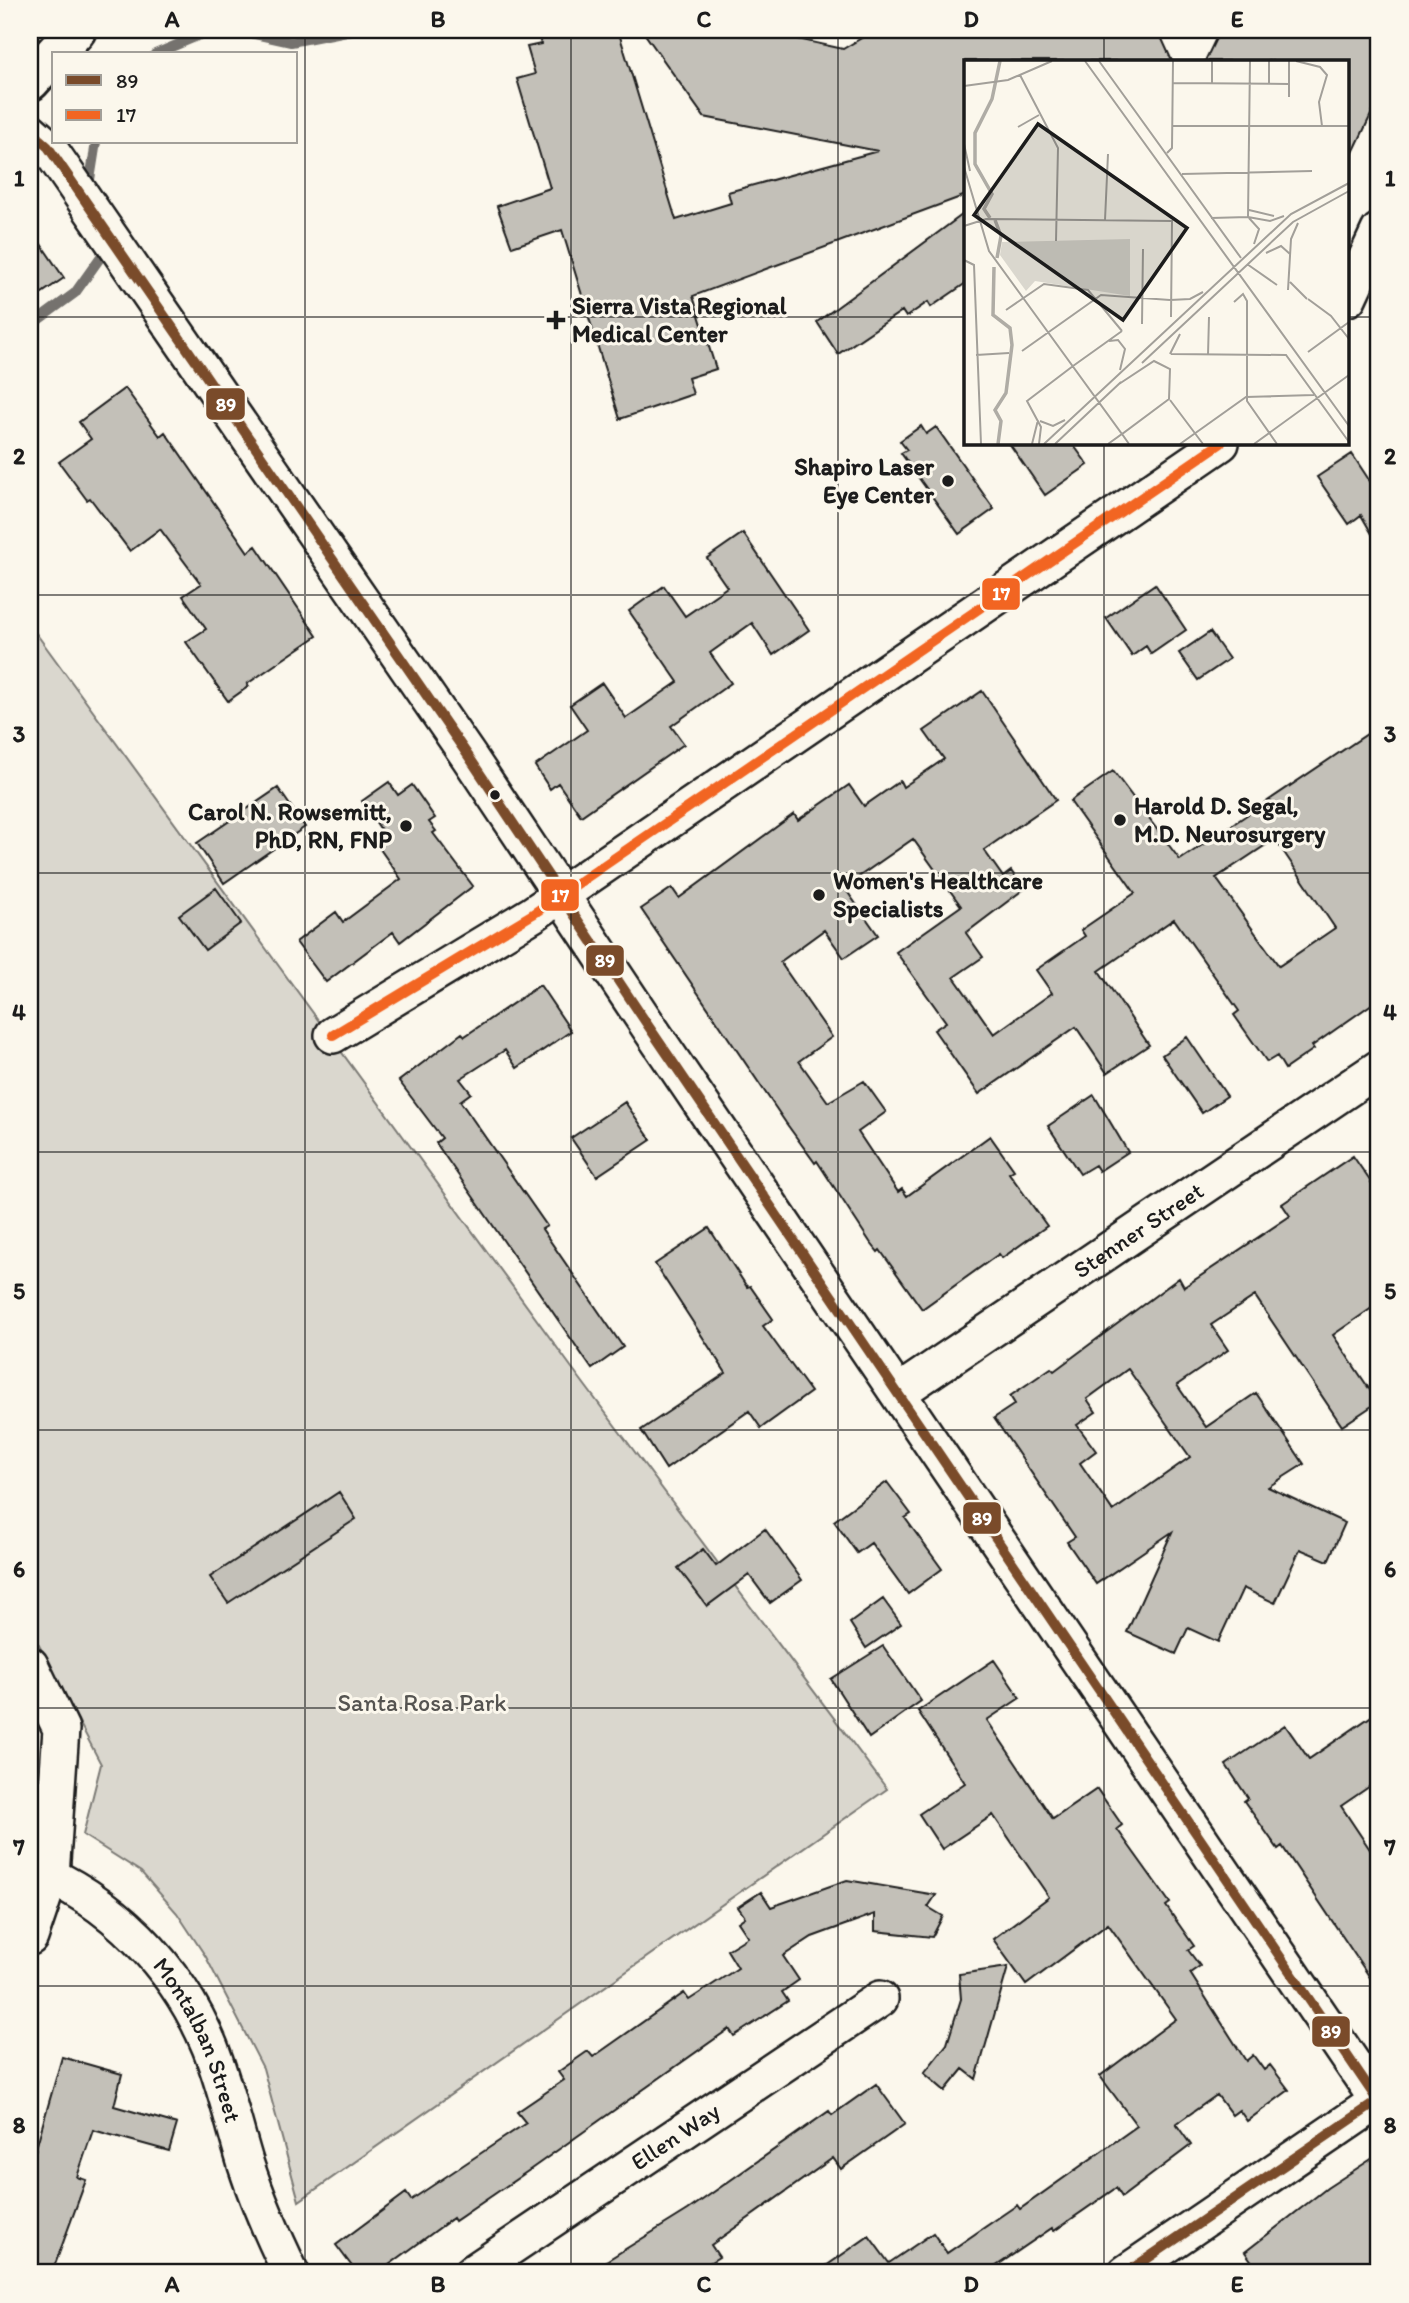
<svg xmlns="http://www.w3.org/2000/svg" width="1409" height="2303" viewBox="0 0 1409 2303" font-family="Itim,sans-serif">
<rect width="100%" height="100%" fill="#fbf7ec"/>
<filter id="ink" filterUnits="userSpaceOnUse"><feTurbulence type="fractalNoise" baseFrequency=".0143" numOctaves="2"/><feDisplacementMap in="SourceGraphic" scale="14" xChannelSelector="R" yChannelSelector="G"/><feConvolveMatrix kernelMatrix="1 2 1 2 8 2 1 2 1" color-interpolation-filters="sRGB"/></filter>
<g filter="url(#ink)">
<!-- green -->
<path fill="#dad7ce" stroke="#7b7a75" stroke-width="2" d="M30,625L572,1368L887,1789L299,2201L263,2068L206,1957L177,1913L141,1872L83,1835L101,1764L30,1628Z"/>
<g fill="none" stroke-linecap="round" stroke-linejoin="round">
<!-- stream -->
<path stroke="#74726e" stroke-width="10" d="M236,30L291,42L352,30
M155,54L212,30
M89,186L96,142
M30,326L75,293L102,255L100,245"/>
</g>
<!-- building -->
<path fill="#c3c0b8" stroke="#1c1c1c" stroke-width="2" fill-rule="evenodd" d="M536,30H618L676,220L731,203L728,192L878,151L704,117L642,30H757L843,49L875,30H1158L1172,61H966V195L693,296L716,369L688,378L693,394L620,419L562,230L512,247L497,206L550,188L517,79L535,74L527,47L541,44Z
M1220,30H1379V98L1348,163V61H1205Z
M966,212V283L931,307L928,302L906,317L902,311L838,354L817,322Z
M30,228L64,278L30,301Z
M125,388L160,436L165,432L248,552L256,546L317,636L247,684L249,686L228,701L186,642L206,629L183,596L201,584L160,529L130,551L90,498L87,500L59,462L91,439L79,422Z
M921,426L926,434L936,427L994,509L959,534L901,453L907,450L900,441Z
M1009,443H1072L1088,465L1045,495Z
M1352,454L1379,495V546L1361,515L1349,524L1317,477Z
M743,533L809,630L773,655L752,623L710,653L731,683L671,726L684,744L581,816L558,783L550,789L535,766L587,730L570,705L602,683L626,718L678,682L629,611L664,586L685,616L727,587L707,558Z
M1155,584L1186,630L1151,654L1146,646L1132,656L1106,618Z
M1210,632L1229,659L1198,680L1179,653Z
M982,691L1056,800L984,850L1003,877L1011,871L1024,889L966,933L983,957L954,977L994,1034L1052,993L1036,970L1085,936L1081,930L1135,893L1070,801L1113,771L1180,860L1379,726V999L1312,1046L1314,1049L1285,1069L1277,1056L1267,1062L1234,1015L1239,1011L1174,919L1099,971L1149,1045L1107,1073L1076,1027L979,1094L934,1030L946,1022L896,952L961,906L913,839L844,887L878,935L844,958L824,930L780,962L832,1037L799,1061L828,1102L864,1081L886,1112L858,1132L898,1192L902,1189L907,1196L990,1136L1014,1170L1009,1173L1047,1226L1002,1258L999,1254L922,1309L880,1250L878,1252L870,1242L817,1161L815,1163L786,1123L641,909L672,888L679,898L794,814L798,820L849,785L864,806L900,781L903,787L944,759L924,731ZM1275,839L1335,928L1279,966L1216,878Z
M389,782L398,795L412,785L435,818L429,822L436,831L433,833L473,886L400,942L393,932L326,982L296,942L336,912L343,922L401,879L375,842L385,836L362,801Z
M278,788L305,827L224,883L197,843Z
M216,888L241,923L205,950L179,915Z
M540,985L571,1031L517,1068L505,1050L460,1079L471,1093L460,1101L547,1226L542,1229L623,1347L592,1369L436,1143L442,1138L399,1081L462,1033L465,1036Z
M1187,1037L1227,1096L1202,1113L1162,1055Z
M1094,1095L1128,1152L1099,1171L1095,1165L1080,1174L1048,1126Z
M625,1102L651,1140L597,1176L571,1138Z
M1353,1156L1379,1194V1303L1333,1335L1378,1402L1342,1426L1255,1296L1211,1325L1228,1350L1177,1385L1206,1427L1256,1393L1304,1464L1268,1487L1345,1523L1328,1561L1300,1549L1275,1603L1243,1588L1218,1642L1188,1628L1176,1654L1127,1632L1172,1532L1096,1584L1067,1542L1075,1537L994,1418L1015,1404L1010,1396L1051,1368L1054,1371L1179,1278L1184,1287L1290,1216L1282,1204ZM1128,1369L1190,1457L1113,1511L1080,1463L1096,1451L1077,1425L1096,1412L1087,1399Z
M709,1228L747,1287L750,1286L773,1319L763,1326L811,1392L761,1428L749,1411L666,1469L641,1430L726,1373L655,1264Z
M887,1482L911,1514L905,1518L942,1569L908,1594L871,1543L857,1553L834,1521Z
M339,1492L356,1519L228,1603L210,1577Z
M765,1529L802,1580L770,1603L749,1575L707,1606L678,1568L703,1549L716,1566Z
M883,1599L901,1624L866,1648L850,1623Z
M883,1646L921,1701L869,1738L831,1679Z
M994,1660L1020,1698L987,1720L1053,1819L1097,1789L1122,1825L1117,1829L1170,1903L1166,1906L1194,1946L1188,1950L1200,1966L1190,1973L1246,2061L1253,2055L1264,2070L1270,2065L1289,2090L1247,2121L1239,2110L1232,2115L1217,2095L1176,2124L1191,2145L1122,2197L1116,2188L1054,2231L1052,2228L986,2273H816L869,2236L889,2263L933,2233L947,2253L1017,2205L1020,2209L1137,2126L1100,2076L1176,2019L1108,1924L1026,1985L993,1939L1049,1897L993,1815L942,1849L919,1814L965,1783L918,1711Z
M1379,1711V1780L1341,1806L1379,1863V1991L1282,1846L1278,1849L1244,1801L1248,1798L1226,1765L1285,1725L1309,1759Z
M847,1880L936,1895L928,1907L943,1916L932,1937L875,1931V1914L812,1937L783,1956L799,1980L782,1992L788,2001L734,2036L729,2029L531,2169L455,2221L453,2218L378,2273H357L336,2245L406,2193L411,2200L526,2123L517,2112L564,2080L558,2072L588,2051L593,2057L684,1993L689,2000L738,1968L727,1950L748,1937L738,1922L745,1917L738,1907L761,1892L771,1907Z
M1008,1967L976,2079L963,2069L945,2091L924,2073L947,2044L961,1999L959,1974Z
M62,2057L122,2074L114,2106L177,2124L169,2151L93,2130L77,2177L86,2180L53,2270L30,2263V2169Z
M876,2084L905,2124L841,2169L833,2158L711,2245L719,2257L693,2273H587L688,2210L829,2111L832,2115Z
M1379,2154V2273H1260L1245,2252L1327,2188Z"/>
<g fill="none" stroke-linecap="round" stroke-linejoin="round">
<defs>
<g id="minor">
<path d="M30,131L48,147L469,757L649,1027L1378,2101L1126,2273"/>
<path d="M1348,298L1379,231"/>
<path d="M333,1035L533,914L1221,443"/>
<path id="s1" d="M899,1392L1379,1068"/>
<path d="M30,1665L61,1729L51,1875L30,1937"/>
<path id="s2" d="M30,1867C111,1899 177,1966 210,2047C225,2085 234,2126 246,2165C258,2202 274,2238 291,2273"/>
<path id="s3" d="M472,2273L880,1999"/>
</g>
<path id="trunk" d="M30,81L76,30"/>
</defs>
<!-- minor casing -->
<use href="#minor" stroke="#1c1c1c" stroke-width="40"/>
<!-- trunk casing -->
<use href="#trunk" stroke="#1c1c1c" stroke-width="44"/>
<!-- minor -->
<use href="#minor" stroke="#fbf7ec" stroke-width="35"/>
<!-- trunk -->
<use href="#trunk" stroke="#fbf7ec" stroke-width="38"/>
<defs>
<path id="bus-1" d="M30,131L48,147L469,757L649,1027L1378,2101L1126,2273"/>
<path id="bus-2" d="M333,1035L533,914L1221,443"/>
</defs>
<!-- bus-1 casing -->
<use href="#bus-1" stroke="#fbf7ec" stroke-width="16"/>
<!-- bus-2 casing -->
<use href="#bus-2" stroke="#fbf7ec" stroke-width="16"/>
<!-- bus-1 -->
<use href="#bus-1" stroke="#7a4b2a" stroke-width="10"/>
<!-- bus-2 -->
<use href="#bus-2" stroke="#f26522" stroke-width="10"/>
</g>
</g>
<!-- grid -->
<path fill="none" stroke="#1c1c1c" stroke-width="2" stroke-opacity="0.55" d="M305,30V2273M571,30V2273M838,30V2273M1104,30V61M30,317H966M1348,317H1379M1104,443V2273M30,595H1379M30,873H1379M30,1152H1379M30,1430H1379M30,1708H1379M30,1986H1379"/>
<!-- markers -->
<g fill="#1c1c1c" stroke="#fbf7ec" stroke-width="2.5">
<path d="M552.5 309.5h7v7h7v7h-7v7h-7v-7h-7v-7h7z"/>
<circle cx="948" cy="481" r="7"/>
<circle cx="495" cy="795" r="6"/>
<circle cx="1120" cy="820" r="7"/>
<circle cx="406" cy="826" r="7"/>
<circle cx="819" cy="895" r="7"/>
</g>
<g text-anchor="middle" stroke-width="6" stroke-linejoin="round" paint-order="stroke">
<!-- poi labels -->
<g font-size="24" font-weight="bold" fill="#1c1c1c" stroke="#fbf7ec" text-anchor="start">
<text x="572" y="314">Sierra Vista Regional<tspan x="572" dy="28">Medical Center</tspan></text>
<text x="934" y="475" text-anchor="end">Shapiro Laser<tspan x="934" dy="28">Eye Center</tspan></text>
<text x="1134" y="814">Harold D. Segal,<tspan x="1134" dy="28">M.D. Neurosurgery</tspan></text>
<text x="392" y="820" text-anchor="end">Carol N. Rowsemitt,<tspan x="392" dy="28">PhD, RN, FNP</tspan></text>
<text x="833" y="889">Women's Healthcare<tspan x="833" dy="28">Specialists</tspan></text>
</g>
<!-- street labels -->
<g font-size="24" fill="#1c1c1c" stroke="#fbf7ec">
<text dy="8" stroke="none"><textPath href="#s1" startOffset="289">Stenner Street</textPath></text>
<text dy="8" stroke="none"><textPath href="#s2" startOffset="250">Montalban Street</textPath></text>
<text dy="8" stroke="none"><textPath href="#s3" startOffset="245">Ellen Way</textPath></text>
</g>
<!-- park labels -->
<g font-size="24" fill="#555451" stroke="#fbf7ec">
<text x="422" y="1711">Santa Rosa Park</text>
</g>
</g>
<!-- overview -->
<g transform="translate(964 60)">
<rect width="385" height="385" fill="#fbf7ec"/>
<path d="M166,179V236L71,221L62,231L36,195L38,182Z" fill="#dad7ce"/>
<path fill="none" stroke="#afaca5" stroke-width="3.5" d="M26,158L20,149L28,134L11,104V73L28,39L36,1M31,160L37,176L33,198M30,207L29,255L46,268L48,285L42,333L31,350L37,361L34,384"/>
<path fill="none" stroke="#a29f99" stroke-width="2" d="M121,1L385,366M135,1L277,198M305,1V24M325,1V37M332,1L356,7L363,15L355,42L358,66M56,15L94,88L92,181M209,23L325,24M248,24V1M0,26L44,20L88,1M208,66H385M54,67L75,55M0,84L6,111M203,93L208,88L209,1M0,107L25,191L158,374L205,339L206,309L190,301L155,324M218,114L348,111M285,150L310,156M284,157L306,161L320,156M247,158L284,157L286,1M285,158L295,169L290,184M141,160L144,94M0,166L22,159L208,161L207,257M302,193L317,186L326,194M0,200L10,205L17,384M283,204L313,225M326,222L343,239M324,230L327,179L334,163M344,239L367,256L385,279M206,240L226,239L239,232M270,242L279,234L283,241V341L313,384M42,250L80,224L124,230L158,271M178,264L179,189M145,281L154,280L161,289L156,310M58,291L137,235L206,240M344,292L385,262M206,294L216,274M207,294L322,295L385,382M12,295L45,293M244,295L245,257M178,303L329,162L385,131M109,306L158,271M206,340L239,384M76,361L89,366L101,360M68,384L74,360M75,384L77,367L63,341L109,306M80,384L327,154L385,123M91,384L157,322M144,384L158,374L165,384M216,384L282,337L350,335M290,384L385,315"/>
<path fill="#1c1c1c" fill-opacity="0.15" stroke="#1c1c1c" stroke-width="3.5" d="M74,64L223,168L159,260L10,155Z"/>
<rect width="385" height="385" fill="none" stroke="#1c1c1c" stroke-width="3.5"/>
</g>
<g stroke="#fbf7ec" stroke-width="2.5">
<rect x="205" y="387" width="41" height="34" rx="7" fill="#7a4b2a"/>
<rect x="981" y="577" width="40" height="34" rx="7" fill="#f26522"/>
<rect x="540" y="878" width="40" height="34" rx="7" fill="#f26522"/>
<rect x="585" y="944" width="40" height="33" rx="7" fill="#7a4b2a"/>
<rect x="962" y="1501" width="40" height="34" rx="7" fill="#7a4b2a"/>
<rect x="1311" y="2015" width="40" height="33" rx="7" fill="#7a4b2a"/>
</g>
<g font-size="19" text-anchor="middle" font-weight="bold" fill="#fff">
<text x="226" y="411">89</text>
<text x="1001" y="600">17</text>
<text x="560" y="902">17</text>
<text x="605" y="967">89</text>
<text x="982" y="1525">89</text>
<text x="1331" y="2038">89</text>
</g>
<!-- margin -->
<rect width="1409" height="2303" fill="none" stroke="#fbf7ec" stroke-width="77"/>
<!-- legend -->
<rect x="52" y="52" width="245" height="91" fill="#fbf7ec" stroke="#a29f99" stroke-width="2"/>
<rect x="66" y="75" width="35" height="10" fill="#7a4b2a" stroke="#a29f99" stroke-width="2"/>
<text x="116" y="88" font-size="21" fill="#1c1c1c">89</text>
<rect x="66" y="110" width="35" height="10" fill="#f26522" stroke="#a29f99" stroke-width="2"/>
<text x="116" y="122" font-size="21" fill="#1c1c1c">17</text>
<rect x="38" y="38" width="1332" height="2226" fill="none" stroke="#1c1c1c" stroke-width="2.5"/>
<g font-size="23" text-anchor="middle" font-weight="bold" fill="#1c1c1c">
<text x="172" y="27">A</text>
<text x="438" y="27">B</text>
<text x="704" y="27">C</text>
<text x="971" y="27">D</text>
<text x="1237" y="27">E</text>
<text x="19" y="186">1</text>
<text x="1390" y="186">1</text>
<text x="19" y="464">2</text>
<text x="1390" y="464">2</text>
<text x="19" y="742">3</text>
<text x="1390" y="742">3</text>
<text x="19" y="1020">4</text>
<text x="1390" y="1020">4</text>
<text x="19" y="1299">5</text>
<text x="1390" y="1299">5</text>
<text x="19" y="1577">6</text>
<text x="1390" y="1577">6</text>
<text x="19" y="1855">7</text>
<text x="1390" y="1855">7</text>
<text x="19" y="2133">8</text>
<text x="1390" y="2133">8</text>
<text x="172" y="2292">A</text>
<text x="438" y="2292">B</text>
<text x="704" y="2292">C</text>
<text x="971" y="2292">D</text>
<text x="1237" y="2292">E</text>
</g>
</svg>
